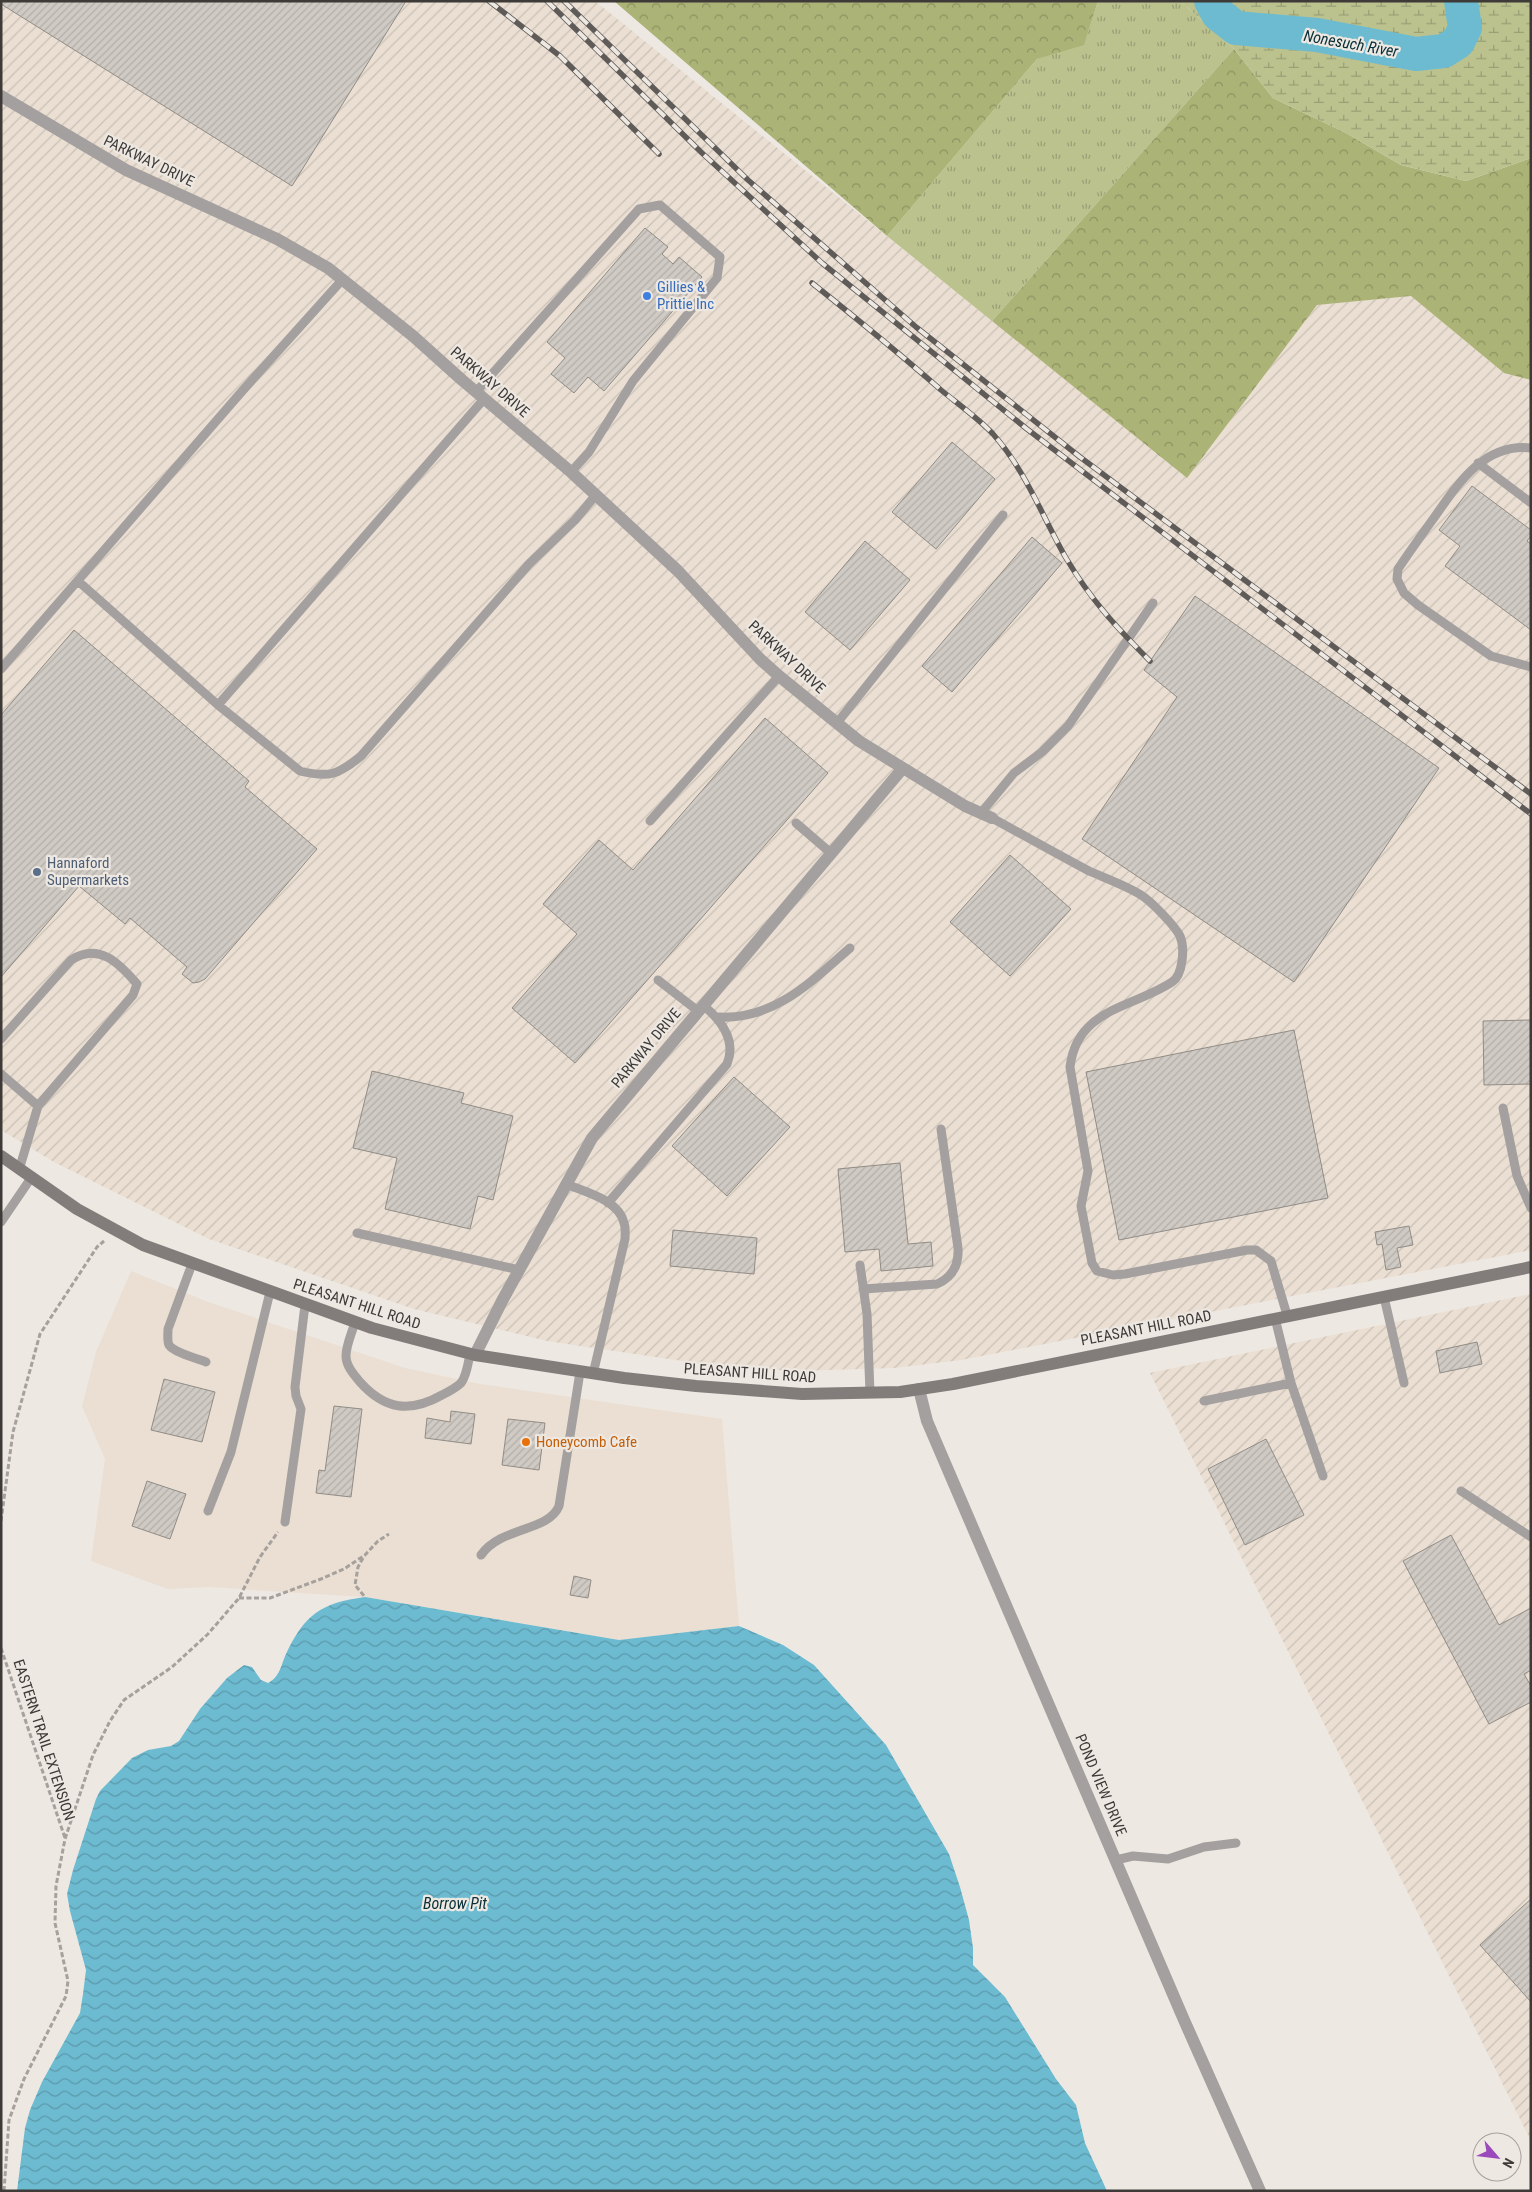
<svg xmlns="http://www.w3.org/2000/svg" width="1532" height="2192" viewBox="0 0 1532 2192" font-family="'Roboto Condensed',sans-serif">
<defs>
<pattern id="industrial-furrows" width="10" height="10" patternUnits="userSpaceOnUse" patternTransform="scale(1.25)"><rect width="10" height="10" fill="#eadfd2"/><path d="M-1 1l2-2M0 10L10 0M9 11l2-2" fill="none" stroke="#cac0b5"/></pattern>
<pattern id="grass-tufts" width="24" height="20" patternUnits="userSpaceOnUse" patternTransform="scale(1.25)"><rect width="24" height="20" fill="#bbc28e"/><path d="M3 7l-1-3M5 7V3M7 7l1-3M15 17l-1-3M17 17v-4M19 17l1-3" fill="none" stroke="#999f75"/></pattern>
<pattern id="forest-crowns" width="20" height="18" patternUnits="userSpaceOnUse" patternTransform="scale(1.25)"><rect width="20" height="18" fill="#acb376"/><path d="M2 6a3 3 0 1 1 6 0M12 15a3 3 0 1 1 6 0" fill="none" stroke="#8d9362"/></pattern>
<pattern id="wetland-marsh" width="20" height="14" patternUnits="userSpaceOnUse" patternTransform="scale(1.25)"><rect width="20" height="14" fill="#bbc28e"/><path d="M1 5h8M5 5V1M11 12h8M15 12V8" fill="none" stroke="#999f75"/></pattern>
<pattern id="water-waves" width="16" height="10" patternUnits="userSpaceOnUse" patternTransform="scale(1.25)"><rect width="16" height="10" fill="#6dbbd1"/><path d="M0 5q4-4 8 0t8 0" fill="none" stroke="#5b99ab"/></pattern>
<pattern id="building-hatch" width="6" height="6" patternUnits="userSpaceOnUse" patternTransform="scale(1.25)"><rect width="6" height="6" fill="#d0cac4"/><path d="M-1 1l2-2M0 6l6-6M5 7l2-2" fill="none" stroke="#b4aea9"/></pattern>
</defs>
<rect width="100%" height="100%" fill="#eee8e2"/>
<!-- built -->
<path fill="#eadfd2" d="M131,1271L208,1302L405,1368L480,1384L722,1419L739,1626L619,1640L365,1597L209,1587L168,1589L91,1561L105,1459L82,1406L96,1352Z"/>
<!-- industrial -->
<path fill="url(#industrial-furrows)" d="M1,1H595L1187,478L1316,305L1411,296L1504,373L1531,380V1250L961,1360L894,1368L794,1371L723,1367L547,1341L414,1309L209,1239L54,1162L1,1130Z
M1531,1294V2141L1150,1373Z"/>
<!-- grass -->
<path fill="url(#grass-tufts)" d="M1098,1H1180L1234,49L992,321L887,236L1037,59L1086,38Z"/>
<!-- forest -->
<path fill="url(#forest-crowns)" d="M614,1H1098L1084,45L1037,59L887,236Z
M1234,49L1273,98L1346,133L1401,165L1466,181L1531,158V380L1504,373L1411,296L1317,305L1187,478L992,321Z"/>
<!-- wetland -->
<path fill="url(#wetland-marsh)" d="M1180,1H1531V158L1466,181L1401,165L1346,133L1273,98L1234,49Z"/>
<!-- water -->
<path fill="url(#water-waves)" d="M365,1597L619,1640L739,1626L783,1645L814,1665L886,1745L949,1854L960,1887L969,1920L973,1948V1965L1005,1997L1056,2079L1076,2105L1085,2143L1107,2191H17L25,2128L30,2110L42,2082L80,2013L83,1994L86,1970L70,1911L67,1894L73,1870L96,1799L100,1791L132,1758L148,1750L171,1746L179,1741L200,1709L227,1678L244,1665L252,1667L261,1680L268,1683C280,1677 281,1665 286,1654C305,1614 321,1603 365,1597Z"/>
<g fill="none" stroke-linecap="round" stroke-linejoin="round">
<!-- river -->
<path stroke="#6dbbd1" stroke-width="34" d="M1211,1L1218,14L1236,28L1317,35L1416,54L1444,51L1458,42L1465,28L1461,1"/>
</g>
<!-- building -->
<path fill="url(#building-hatch)" stroke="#918c86" d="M1,1H406L292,186L1,4Z
M645,228L668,247L662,254L673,264L679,257L702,277L604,391L588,377L574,393L551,374L565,358L547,342Z
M952,442L995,479L936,549L892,512Z
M1472,486L1531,530V536L1527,541L1531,544V630L1445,566L1460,546L1439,530Z
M1032,537L1062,563L952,692L922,666Z
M865,541L910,580L850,650L805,612Z
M1195,596L1439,768L1294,982L1082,839L1177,697L1144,670Z
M74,630L249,781L245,787L317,849L205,979L199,982L193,983L182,974L187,967L130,918L125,924L79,886L1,977V715Z
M765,718L828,773L575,1063L512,1008L577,934L543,904L599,840L633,870Z
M1010,855L1071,909L1010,976L950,922Z
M1531,1020V1084L1484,1085L1483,1021Z
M1294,1030L1328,1198L1119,1240L1086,1072Z
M372,1071L464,1093L461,1103L513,1116L493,1200L478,1196L470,1229L385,1209L397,1158L353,1148Z
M734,1077L790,1127L727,1196L672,1146Z
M900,1163L908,1244L931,1242L933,1266L881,1271L879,1249L845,1252L838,1169Z
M1409,1226L1413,1245L1397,1248L1401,1267L1386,1270L1382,1244L1377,1245L1375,1232Z
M673,1230L757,1238L754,1274L670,1266Z
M1477,1342L1482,1364L1440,1373L1436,1351Z
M164,1379L215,1392L202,1442L151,1430Z
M334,1406L362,1409L351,1497L316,1493L319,1470L325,1471Z
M451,1411L475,1414L471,1444L425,1438L427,1418L450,1422Z
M508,1419L545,1423L539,1470L502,1465Z
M1266,1439L1304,1515L1245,1545L1208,1469Z
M147,1481L186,1494L170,1539L132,1526Z
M1451,1535L1499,1625L1531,1608V1670L1524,1674L1531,1686V1702L1489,1724L1403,1561Z
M574,1576L591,1580L588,1598L570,1595Z
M1531,1899V2002L1480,1945Z"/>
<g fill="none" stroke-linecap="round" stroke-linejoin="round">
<!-- path -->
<path stroke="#a6a19d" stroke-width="3" stroke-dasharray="5 2.5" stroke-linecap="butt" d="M1,1521L13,1432L40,1334L97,1247L104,1241
M363,1558L358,1567L355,1585L365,1597
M239,1598H270L321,1579L344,1569L365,1555L378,1541L389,1534
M1,1648L65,1838
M4,2191L9,2120L24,2079L66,1996L68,1981L55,1923L56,1886L65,1839L93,1755L110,1721L124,1700L172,1667L208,1634L239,1598L260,1557L278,1532"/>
<!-- lane -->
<path stroke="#a4a09f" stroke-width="9" d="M476,392L639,209L660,205L720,257L717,278L633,381L589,452L571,472
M1531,448C1485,443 1459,482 1436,515C1423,533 1410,551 1398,569L1397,579L1404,593L1418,605L1491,656L1531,667
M1478,463L1531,503
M78,581L218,705L300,771C329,778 338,775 361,756L529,564L575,520L595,496
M1,669L244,389L342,280
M218,705L484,399
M837,723L1003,515
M981,813L1014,773L1042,752L1068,726L1153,603
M992,818C1025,836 1057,854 1089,871C1105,878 1127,886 1141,895C1151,901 1175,926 1180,936C1185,948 1183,975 1172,982C1133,1008 1077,1008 1070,1067L1088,1171L1081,1206L1092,1263L1097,1271L1113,1275L1125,1274L1247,1250H1256L1271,1261L1287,1315
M650,821L779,676
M796,823L832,854
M658,980L698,1011
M719,1017C774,1020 811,982 850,948
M1,1039L71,960C99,942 119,963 137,984L133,995L38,1106L19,1170
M1,1074L38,1106
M1503,1108L1517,1176L1531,1208
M566,1184C585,1192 619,1200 624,1223C626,1228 625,1234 625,1239L593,1374
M608,1203L727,1064C737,1040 721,1020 703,1005
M1,1222L31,1178
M357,1233L519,1270
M192,1264L168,1329C168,1334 167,1341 169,1345C173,1352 198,1359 206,1362
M860,1265L867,1314L870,1393
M863,1289L937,1284C953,1277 959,1265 958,1248L941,1129
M1384,1297L1404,1383
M1275,1318L1291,1383L1323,1476
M355,1322C352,1333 346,1345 346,1356C346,1366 354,1375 360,1382C385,1410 410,1413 442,1395C448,1392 456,1388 461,1383C467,1375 468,1363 470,1354
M1204,1401L1291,1383
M1461,1491L1531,1537
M208,1511L231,1452L270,1292
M285,1522L301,1409L296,1396L295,1387L305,1305
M481,1555C502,1526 548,1532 559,1506L580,1372
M1116,1860L1133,1856L1168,1859L1204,1847L1236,1843"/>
<!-- street -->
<path stroke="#a4a09f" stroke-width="12" d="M1,96L126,170L277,239L328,268L413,336L462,380L571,472L678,571L760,659L779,676L859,741L903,768L592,1138L502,1301L475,1355
M903,768L965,806L992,818
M919,1389L927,1421L1184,2020L1260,2191"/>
<!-- secondary -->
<path stroke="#827d7b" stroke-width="12" d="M1,1156L77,1209L143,1245L372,1328L475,1355L624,1378L696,1386L802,1394L900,1392L953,1384L1531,1267"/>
<defs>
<path id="rail" d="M489,1L560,56L659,154
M547,1L702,153L822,263L1027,429L1531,814
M564,1L748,180L916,327L1080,457L1531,794
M812,283C856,318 899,353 941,390C958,404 978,418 993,434C1026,471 1042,516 1066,558C1091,600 1116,627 1150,661"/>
</defs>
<!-- rail casing -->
<use href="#rail" stroke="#5f5b59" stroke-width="5.5"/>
<!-- rail -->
<use href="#rail" stroke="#eee8e2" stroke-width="4" stroke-dasharray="11" stroke-linecap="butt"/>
</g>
<!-- markers -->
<circle fill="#3f7fe0" stroke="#eee8e2" stroke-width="2" cx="647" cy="296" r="5"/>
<circle fill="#5c6f8a" stroke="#eee8e2" stroke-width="2" cx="37" cy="872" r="5"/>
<circle fill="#e8710a" stroke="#eee8e2" stroke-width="2" cx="526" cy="1442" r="5"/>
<g text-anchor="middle" stroke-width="4.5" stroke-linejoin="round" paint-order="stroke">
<!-- street labels -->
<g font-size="15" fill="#3d3a38" stroke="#eee8e2">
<text transform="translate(149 161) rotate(26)" y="5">PARKWAY DRIVE</text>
<text transform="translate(490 382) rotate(41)" y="5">PARKWAY DRIVE</text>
<text transform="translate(787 657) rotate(43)" y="5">PARKWAY DRIVE</text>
<text transform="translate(646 1048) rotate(-50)" y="5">PARKWAY DRIVE</text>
<text transform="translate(357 1304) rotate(18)" y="5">PLEASANT HILL ROAD</text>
<text transform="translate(1146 1328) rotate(-11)" y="5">PLEASANT HILL ROAD</text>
<text transform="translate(750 1373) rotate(4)" y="5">PLEASANT HILL ROAD</text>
<text transform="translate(44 1740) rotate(72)" y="5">EASTERN TRAIL EXTENSION</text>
<text transform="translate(1101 1785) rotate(67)" y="5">POND VIEW DRIVE</text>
</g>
<!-- shop labels -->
<g font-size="15" fill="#366cbe" stroke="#eee8e2" text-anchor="start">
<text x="657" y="292">Gillies &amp;<tspan x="657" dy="17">Prittie Inc</tspan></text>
</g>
<!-- service labels -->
<g font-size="15" fill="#4e5e75" stroke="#eee8e2" text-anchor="start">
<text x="47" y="868">Hannaford<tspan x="47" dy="17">Supermarkets</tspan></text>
</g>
<!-- food labels -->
<g font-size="15" fill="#c56008" stroke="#eee8e2" text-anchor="start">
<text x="536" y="1447">Honeycomb Cafe</text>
</g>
<!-- water labels -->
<g font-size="16" font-style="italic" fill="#093039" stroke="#eee8e2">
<text transform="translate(1351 43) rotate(10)" y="6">Nonesuch River</text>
<text x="455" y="1909">Borrow Pit</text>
</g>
</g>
<!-- border -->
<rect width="1532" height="2192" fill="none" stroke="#3d3a38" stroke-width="5"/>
<!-- north arrow -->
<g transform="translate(1497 2157) rotate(118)"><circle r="24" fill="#eee8e2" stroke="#a7a29e"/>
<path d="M0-4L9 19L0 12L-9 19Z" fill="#9a4aba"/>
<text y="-8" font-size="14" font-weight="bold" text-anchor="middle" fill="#3d3a38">N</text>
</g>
</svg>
